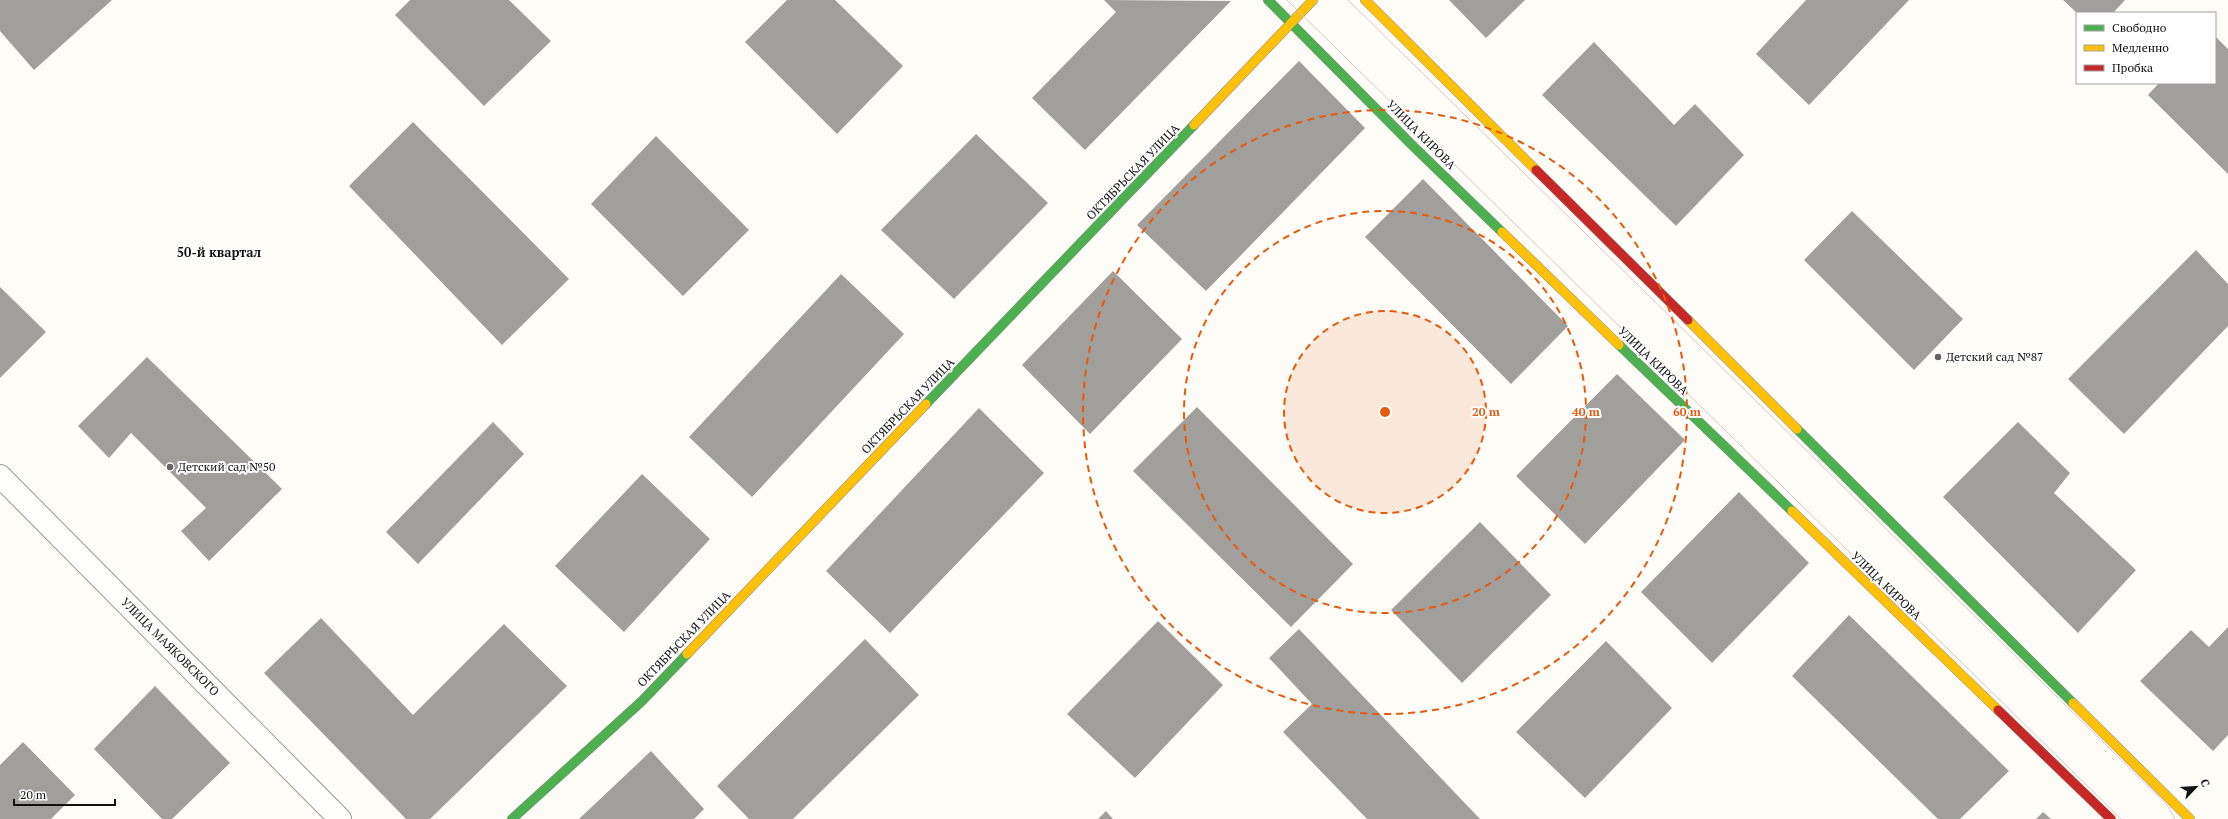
<svg xmlns="http://www.w3.org/2000/svg" width="2228" height="819" viewBox="0 0 2228 819" font-family="'PT Serif',serif">
<rect width="100%" height="100%" fill="#fdfcf7"/>
<!-- building -->
<path fill="#a19f9c" d="M0,0H112L34,70L0,31Z
M410,0H509L551,41L484,106L395,15Z
M787,0H835L903,66L837,134L745,42Z
M1104,0L1231,1L1085,150L1032,98L1116,12Z
M1449,0H1525L1486,38Z
M1806,0H1909L1809,105L1756,54Z
M2063,0H2125L2113,13H2077Z
M2215,36L2228,49V174L2148,95L2159,83H2215Z
M1594,42L1674,125L1695,104L1744,155L1676,226L1542,95Z
M1299,61L1365,128L1206,291L1137,225Z
M413,122L569,279L502,345L349,186Z
M976,134L1048,203L954,299L881,230Z
M656,136L749,230L683,296L591,204Z
M1423,179L1568,326L1511,384L1365,237Z
M1852,211L1963,319L1914,370L1804,260Z
M2196,250L2228,284V326L2124,434L2068,379Z
M1113,271L1182,339L1090,434L1022,365Z
M841,274L904,334L752,497L689,437Z
M0,287L46,332L0,378Z
M147,357L282,489L209,561L181,531L206,508L131,433L109,458L78,426Z
M1617,374L1685,440L1585,544L1516,476Z
M1197,407L1353,564L1291,627L1133,471Z
M979,408L1044,473L890,633L826,571Z
M493,422L524,454L418,564L386,532Z
M2018,422L2070,473L2054,493L2136,570L2078,633L1943,497Z
M642,474L710,539L624,632L555,566Z
M1739,492L1809,563L1712,663L1641,592Z
M1480,522L1551,595L1462,683L1391,610Z
M1849,615L2009,771L1960,819H1938L1792,676Z
M321,618L413,715L504,624L567,686L430,819H406L264,673Z
M1158,621L1223,685L1135,778L1067,714Z
M2228,627V735L2213,751L2140,681L2191,630L2209,647Z
M1299,629L1480,819H1367L1283,732L1312,704L1269,658Z
M865,639L919,695L793,819H749L717,786Z
M1606,641L1672,708L1585,798L1516,732Z
M155,686L230,763L172,819H162L94,749Z
M23,742L75,795L51,819H0V765Z
M651,751L704,809L694,819H579Z
M1106,811L1113,819H1098Z
M2043,812L2051,819H2036Z"/>
<g fill="none" stroke-linecap="round" stroke-linejoin="round">
<defs>
<path id="street" d="M0,476L340,819"/>
<path id="fast" d="M1268,0L1414,147L1502,232
M1619,345L1792,511
M926,404L1194,125
M1797,429L2073,703
M512,819L642,701L687,654"/>
<path id="slow" d="M1365,0L1536,170
M1194,125L1313,0
M1502,232L1619,345
M1688,320L1797,429
M1792,511L1998,710
M687,654L926,404
M2073,703L2190,819"/>
<path id="jam" d="M1536,170L1688,320
M1998,710L2111,819"/>
</defs>
<!-- street casing -->
<use href="#street" stroke="#979795" stroke-width="24"/>
<!-- fast casing -->
<use href="#fast" stroke="#8e8d8b" stroke-width="10"/>
<!-- slow casing -->
<use href="#slow" stroke="#8e8d8b" stroke-width="10"/>
<!-- jam casing -->
<use href="#jam" stroke="#8e8d8b" stroke-width="10"/>
<!-- street -->
<use href="#street" stroke="#fffffe" stroke-width="22"/>
<!-- fast -->
<use href="#fast" stroke="#4caf50" stroke-width="9"/>
<!-- slow -->
<use href="#slow" stroke="#ffc107" stroke-width="9"/>
<!-- jam -->
<use href="#jam" stroke="#c62828" stroke-width="9"/>
<!-- tram -->
<path stroke="#d9c6c7" stroke-width="1" d="M1287,0L2121,819
M1348,0L2167,805L2175,819"/>
</g>
<!-- distance rings -->
<circle cx="1385" cy="412" r="101" fill="#e8590c" fill-opacity=".12"/>
<g fill="none" stroke="#e8590c" stroke-width="2" stroke-dasharray="7 5">
<circle cx="1385" cy="412" r="101"/>
<circle cx="1385" cy="412" r="201"/>
<circle cx="1385" cy="412" r="302"/>
</g>
<!-- markers -->
<g fill="#646362" stroke="#fff" stroke-width="1.5">
<circle cx="1938" cy="357" r="4"/>
<circle cx="170" cy="467" r="4"/>
</g>
<g text-anchor="middle" stroke-width="4" stroke-linejoin="round" paint-order="stroke">
<!-- street labels -->
<g font-size="12" fill="#111" stroke="#fff">
<text transform="translate(1421 135) rotate(45)" y="4">УЛИЦА КИРОВА</text>
<text transform="translate(1133 172) rotate(-46)" y="4">ОКТЯБРЬСКАЯ УЛИЦА</text>
<text transform="translate(1653 361) rotate(44)" y="4">УЛИЦА КИРОВА</text>
<text transform="translate(908 406) rotate(-46)" y="4">ОКТЯБРЬСКАЯ УЛИЦА</text>
<text transform="translate(1886 586) rotate(44)" y="4">УЛИЦА КИРОВА</text>
<text transform="translate(684 639) rotate(-46)" y="4">ОКТЯБРЬСКАЯ УЛИЦА</text>
<text transform="translate(170 647) rotate(45)" y="4">УЛИЦА МАЯКОВСКОГО</text>
</g>
<!-- poi labels -->
<g font-size="12" fill="#111" stroke="#fff" text-anchor="start">
<text x="1946" y="361">Детский сад №87</text>
<text x="178" y="471">Детский сад №50</text>
</g>
<!-- neighbourhood labels -->
<g font-size="13" font-weight="bold" fill="#111" stroke="#fff">
<text x="219" y="257">50-й квартал</text>
</g>
</g>
<circle cx="1385" cy="412" r="6" fill="#e8590c" stroke="#fff" stroke-width="2"/>
<g font-size="12" text-anchor="middle" font-weight="bold" fill="#e8590c" stroke="#fff" stroke-width="4" stroke-linejoin="round" paint-order="stroke">
<text x="1486" y="416">20 m</text>
<text x="1586" y="416">40 m</text>
<text x="1687" y="416">60 m</text>
</g>
<!-- legend -->
<rect x="2076" y="12" width="140" height="72" fill="#ffffff" stroke="#a0a0a0"/>
<rect x="2084" y="25" width="20" height="6" fill="#4caf50" stroke="#a0a0a0"/>
<text x="2112" y="32" font-size="12" fill="#111111">Свободно</text>
<rect x="2084" y="45" width="20" height="6" fill="#ffc107" stroke="#a0a0a0"/>
<text x="2112" y="52" font-size="12" fill="#111111">Медленно</text>
<rect x="2084" y="65" width="20" height="6" fill="#c62828" stroke="#a0a0a0"/>
<text x="2112" y="72" font-size="12" fill="#111111">Пробка</text>
<!-- north arrow -->
<g transform="translate(2196 787) rotate(65)" stroke="#ffffff" stroke-width="3" paint-order="stroke">
<path d="M0-3L7 15L0 10L-7 15Z" fill="#111111"/>
<text y="-6" font-size="11" font-weight="bold" text-anchor="middle" fill="#111111">С</text>
</g>
<!-- scale -->
<path d="M14 799v6h101v-6" fill="none" stroke="#111111" stroke-width="2"/>
<text x="20" y="799" font-size="12" fill="#111111" stroke="#ffffff" stroke-width="3" paint-order="stroke">20 m</text>
</svg>
